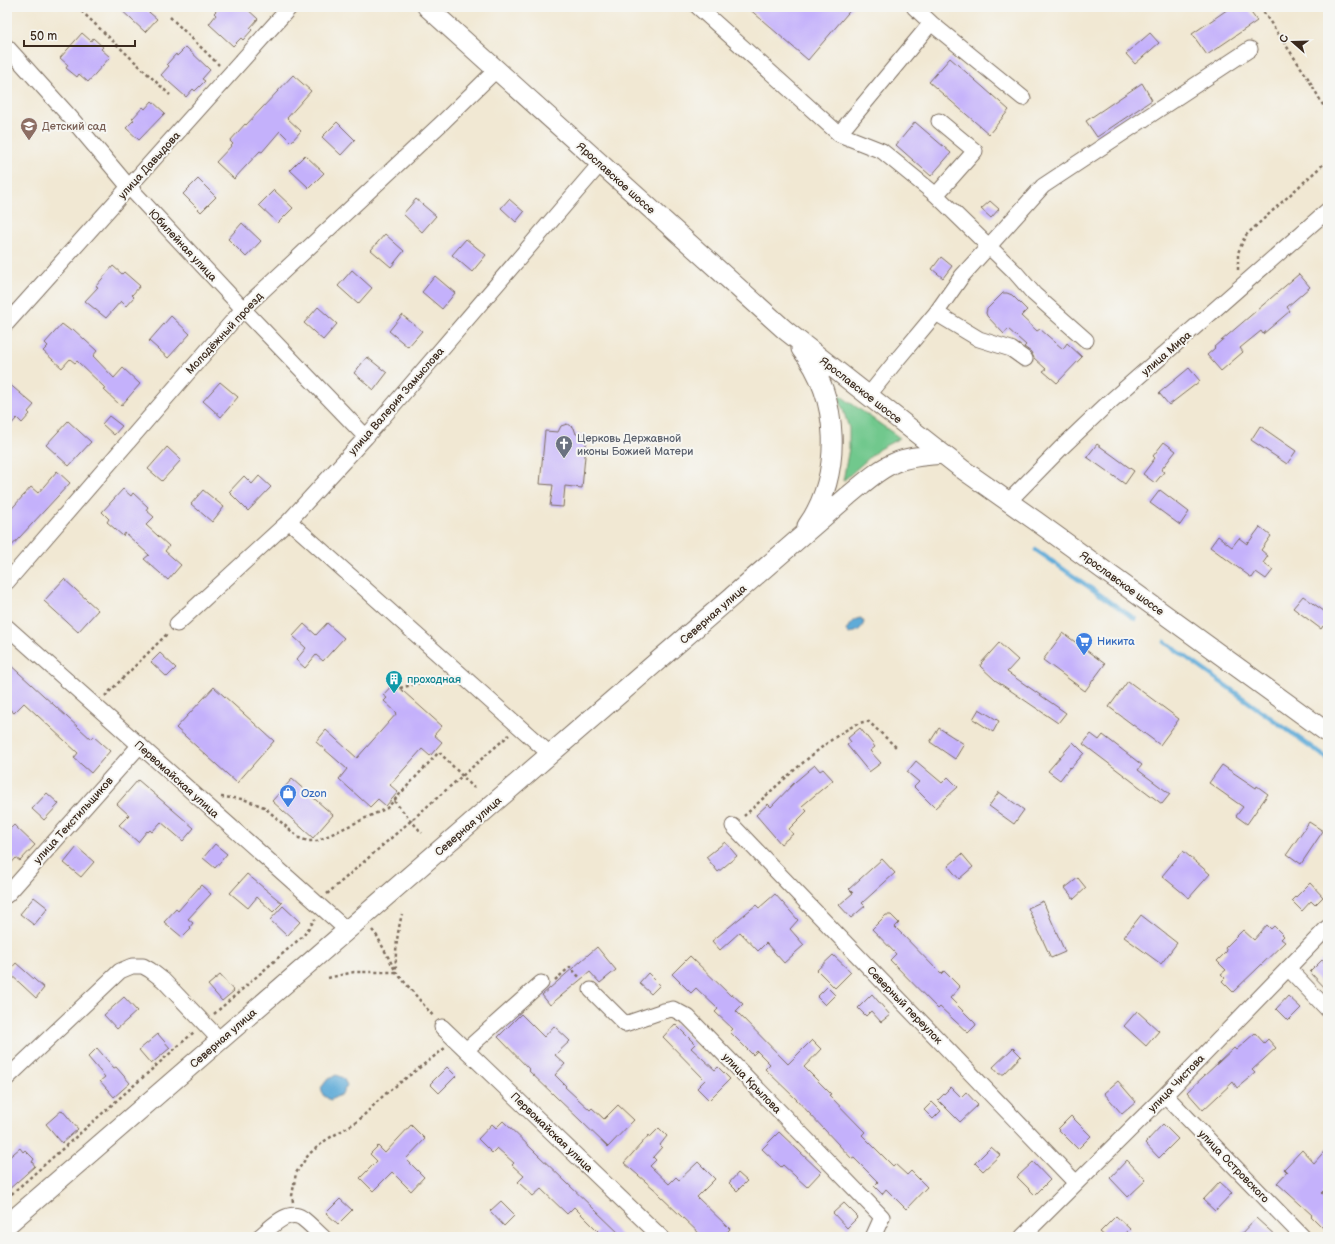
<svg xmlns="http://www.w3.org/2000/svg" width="1335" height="1244" viewBox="0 0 1335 1244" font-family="'Balsamiq Sans',sans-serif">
<rect width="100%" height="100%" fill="#f6f6f2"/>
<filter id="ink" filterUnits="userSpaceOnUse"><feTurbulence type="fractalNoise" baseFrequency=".025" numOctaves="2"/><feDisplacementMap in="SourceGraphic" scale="8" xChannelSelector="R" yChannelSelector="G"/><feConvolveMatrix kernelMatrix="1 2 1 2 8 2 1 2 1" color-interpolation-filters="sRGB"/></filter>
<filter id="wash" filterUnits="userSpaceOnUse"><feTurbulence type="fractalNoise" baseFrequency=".012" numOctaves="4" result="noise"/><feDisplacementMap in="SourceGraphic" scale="16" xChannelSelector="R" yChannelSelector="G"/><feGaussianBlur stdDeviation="0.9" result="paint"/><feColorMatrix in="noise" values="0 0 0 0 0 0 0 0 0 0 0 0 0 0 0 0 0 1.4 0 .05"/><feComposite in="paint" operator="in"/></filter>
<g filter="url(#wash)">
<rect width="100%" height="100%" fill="#f1e8d3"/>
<!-- green -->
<path fill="#71c88d" stroke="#567956" d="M838,394L900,438L879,449L843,481L849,448V428Z"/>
<!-- water -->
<path fill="#5fabd8" stroke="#4d6a7b" d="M861,618L864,622C862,629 857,632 849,634L846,631C850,623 853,619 861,618Z
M336,1075L343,1078L347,1085L342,1094L330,1100L323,1095L321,1088L327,1080Z"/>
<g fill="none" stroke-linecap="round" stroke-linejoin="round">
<!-- stream -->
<path stroke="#5fabd8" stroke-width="4.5" d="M1036,550L1135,619
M1165,642L1328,759"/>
</g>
<g id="blocks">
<!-- building -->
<path fill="#c4b1fb" d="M118,7H143L157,19L145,32Z
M220,7H245L258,19L250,28L252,30L243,40L241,38L233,46L209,24L216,15L214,13Z
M747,7H853L808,60Z
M1231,7H1247L1257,21L1207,55L1192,34Z
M82,33L91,41L93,38L103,47L101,49L110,57L88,82L79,74L77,77L66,68L68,65L60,58Z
M1150,33L1159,43L1135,64L1126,54Z
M186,47L210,70L202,79L205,81L195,91L193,89L186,97L161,75L169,66L167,64L176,54L177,56Z
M950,58L1009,110L989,134L929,82Z
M293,75L311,91L287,118L301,131L291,142L280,131L262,152L260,151L234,179L216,162L233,144L230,141L245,124L246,125Z
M1142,83L1152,100L1097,137L1086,121Z
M152,101L165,113L139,140L126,128L134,120L132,119L143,107L145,109Z
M337,122L355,140L341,155L322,137Z
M915,122L951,153L931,176L896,145Z
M305,155L324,173L309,188L290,170Z
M198,179L216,197L201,212L183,194Z
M274,190L293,208L278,223L259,205Z
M416,199L436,216L422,232L403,214Z
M509,199L524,212L516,222L501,208Z
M990,201L999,209L991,218L981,209Z
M242,223L261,241L246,257L228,239Z
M385,234L404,251L391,267L371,250Z
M466,239L486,255L472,272L452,255Z
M941,257L952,266L943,278L932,269Z
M113,266L122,274L124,272L140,286L132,295L134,297L126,306L121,301L106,318L85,301L98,287L96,286Z
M352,270L372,288L358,304L338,286Z
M1299,274L1310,287L1287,307L1290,311L1263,334L1261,331L1240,348L1243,352L1221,371L1207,355L1215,348L1214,347Z
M435,276L455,293L442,309L422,292Z
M1003,293H1007L1012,295L1027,310L1021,316L1037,331L1040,329L1063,349L1067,343L1082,357L1057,383L1043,371L1046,369L1034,358L1031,352L1024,347L1026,345L1008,329L1004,334L987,316L986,313L987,309Z
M318,307L337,324L323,340L304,323Z
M402,315L422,331L408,347L389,331Z
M171,316L190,334L168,358L149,341Z
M62,324L71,331L73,329L97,351L93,356L114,378L123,368L140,384L121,406L103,389L105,388L77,361L75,363L70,359L62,368L43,351L48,346L45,343Z
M367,357L387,373L374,390L354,373Z
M1189,368L1200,381L1169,405L1159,393Z
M7,382L34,405L28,412L30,414L22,423L17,418L7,429Z
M220,382L238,397L221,417L203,401Z
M109,416L122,426L114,435L102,424Z
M68,421L91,442L69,466L46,445Z
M567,424L574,428L576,434L587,435L582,488L565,486L563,507L550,506L553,485L540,484L545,431L558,432L561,426Z
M1260,426L1296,451L1287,464L1251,440Z
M1164,442L1176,451L1161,470L1164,472L1155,483L1143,474L1155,458L1153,456Z
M1097,444L1134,471L1125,484L1087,457Z
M167,447L181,460L162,481L148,469Z
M57,471L70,483L7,551V514L31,487L38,493Z
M244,476L252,484L259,476L271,487L248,511L229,492Z
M123,489L131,496L133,493L148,507L146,510L154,517L146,525L169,546L165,551L181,565L168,580L144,559L149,555L125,533L123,536L107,522L109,519L102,512Z
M203,490L224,507L212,522L191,504Z
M1160,490L1189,512L1180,525L1150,503Z
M1260,527L1271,536L1261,550L1268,556L1263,563L1273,570L1266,579L1256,572L1252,578L1210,547L1218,536L1232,547L1239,538L1247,544L1248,541L1249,542Z
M64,579L98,610L78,632L44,601Z
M1303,596L1328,614V630L1323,626L1321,629L1293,608Z
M327,623L344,638L323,661L316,655L305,668L296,660L306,648L293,636L304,624L316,635Z
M1063,633L1105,664L1085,691L1043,660Z
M999,643L1018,660L1007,672L1066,713L1058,723L995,680L980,666L982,663H981Z
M160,653L176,668L167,677L151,662Z
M7,662L91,739L93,736L110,751L91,773L74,758L78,753L24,703L14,713L7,707Z
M1128,681L1179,719L1160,745L1109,707Z
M394,683L442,726L434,735L442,742L430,756L422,749L390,785L398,792L386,806L378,799L370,807L339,779L347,769L316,742L326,730L357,758L397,713L384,701L387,698L383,695Z
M214,687L274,741L237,783L176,728Z
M979,709L999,721L993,732L973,719Z
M860,728L875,747L870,751L881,763L869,772L847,745L851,742L848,738Z
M939,728L964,744L955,759L930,742Z
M1091,734L1099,740L1103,735L1142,765L1138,770L1170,794L1162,804L1083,744Z
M1073,742L1084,753L1071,768L1070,767L1060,780L1048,771Z
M916,761L942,783L948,777L958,787L935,808L914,787L919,782L907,772Z
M815,765L820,771L823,769L833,780L802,806L807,811L789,829L793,834L781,844L756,815L768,804L771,807L795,782Z
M1222,765L1256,788L1257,786L1268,794L1247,824L1236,816L1243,807L1209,783Z
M292,779L333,815L313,838L272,801Z
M138,780L194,828L183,841L161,822L152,832L150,830L148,832L147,831L138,842L119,825L129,815L117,804Z
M999,792L1024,810L1014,824L989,806Z
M47,793L59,804L44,820L32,809Z
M1309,822L1323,831L1301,864L1287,854Z
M14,825L35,845L20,861L16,858L7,868V832Z
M725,842L737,856L718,872L706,857Z
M215,844L227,854L215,868L203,858Z
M77,847L94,862L81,877L64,863Z
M1183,851L1210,874L1189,898L1162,876Z
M962,854L973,867L959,879L948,866Z
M882,859L895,873L862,903L865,906L851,918L839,905L853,893L849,889Z
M247,874L282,903L273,912L257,897L248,908L230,893Z
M1078,878L1086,888L1074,899L1065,888Z
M1310,883L1323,897L1315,905L1311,901L1302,911L1292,901Z
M201,885L211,894L188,919L193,923L190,927L191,928L182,937L164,922L176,909L178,911Z
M775,894L798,920L790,929L804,945L784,963L766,943L758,951L740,932L720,950L712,941L756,905L759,908Z
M34,897L48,908L34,925L20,914Z
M1043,901L1065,952L1051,958L1028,908Z
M283,906L300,922L287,936L270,920Z
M886,915H891L899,923L895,927L941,974L944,971L960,987L950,998L975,1023L976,1025L968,1033L940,1007L938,1009L890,960L896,954L872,929Z
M1141,915L1177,943L1161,964L1124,937Z
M1267,925L1271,929L1274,926L1284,936L1281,939L1285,942L1233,992L1222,981L1225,978L1221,974L1226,970L1217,961L1227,951L1225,948L1243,930L1254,940Z
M597,947L616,970L600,983L590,972L550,1005L542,995Z
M833,955L851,972L835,988L817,970Z
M690,956L731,996L732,994L743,1004L736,1011L788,1064L812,1040L821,1049L804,1067L831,1094L829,1095L865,1132L862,1135L893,1166L895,1164L907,1175L911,1171L927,1187L906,1209L886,1189L882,1194L874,1186L878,1182L854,1158L852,1159L796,1099L765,1069L770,1064L757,1051L753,1055L730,1032L733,1029L715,1012L718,1009L696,988L691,993L672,974Z
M1322,960L1328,966V991L1310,972Z
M16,963L44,988L36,998L8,972Z
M648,973L660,985L651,994L639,983Z
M220,975L234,991L222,1001L208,985Z
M827,987L835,995L825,1005L817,997Z
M872,994L890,1015L881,1022L871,1011L866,1016L858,1008Z
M1288,996L1301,1008L1288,1021L1276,1009Z
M124,997L137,1011L117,1029L104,1015Z
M1137,1011L1159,1031L1146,1046L1124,1026Z
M521,1014L544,1037L554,1026L570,1041L555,1055L565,1064L555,1075L566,1086L565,1087L590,1110L592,1108L604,1119L618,1105L634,1120L608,1147L529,1071L530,1070L498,1037Z
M675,1024L695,1044L691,1048L715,1070L718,1067L730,1079L709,1100L697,1088L705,1080L663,1037Z
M1255,1033L1264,1043L1268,1039L1276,1048L1252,1070L1255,1073L1237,1088L1233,1082L1203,1110L1187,1092L1234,1048L1236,1050Z
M158,1034L170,1048L151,1064L139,1050Z
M97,1048L114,1068L116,1067L130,1083L114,1097L100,1081L105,1077L88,1057Z
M1013,1048L1021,1056L1004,1074H999L993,1067Z
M447,1067L456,1076L439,1093L430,1084Z
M1118,1081L1136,1102L1122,1114L1104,1093Z
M951,1087L961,1097L966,1092L978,1105L960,1122L938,1100Z
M932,1102L941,1111L933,1119L924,1110Z
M62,1110L78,1129L62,1143L46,1124Z
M1071,1116L1091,1136L1078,1149L1058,1129Z
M503,1121L567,1183L623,1237H592L598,1231L574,1207L567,1214L541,1189L533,1196L518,1182L524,1176L512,1165L514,1163L497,1148L492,1153L478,1139L492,1124L496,1128Z
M1163,1124L1178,1139L1159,1158L1145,1143Z
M411,1125L425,1139L406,1159L424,1177L411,1191L392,1172L373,1191L360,1178L377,1161L370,1154L378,1146L385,1153Z
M659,1128L667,1136L660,1145L662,1147L653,1157L656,1160L650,1166L669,1184L676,1177L679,1180L698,1162L715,1179L697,1197L730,1229L722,1237H703L659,1195L660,1194L624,1163L649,1135L650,1137Z
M779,1132L821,1172L807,1187L783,1165L781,1167L762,1149Z
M991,1147L1000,1155L983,1171L975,1163Z
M1328,1147V1187L1322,1193L1328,1199V1233L1311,1216L1312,1215L1277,1183L1287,1172L1284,1169L1302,1150L1314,1163Z
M20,1148L23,1152L25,1150L34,1159L32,1162L35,1166L7,1191V1159Z
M1127,1160L1146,1180L1128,1197L1110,1178Z
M1033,1162L1050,1180L1035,1195L1017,1177Z
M738,1173L747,1181L737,1191L729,1183Z
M1220,1182L1232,1193L1215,1211L1203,1200Z
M340,1199L352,1210L338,1224L326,1213Z
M501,1201L515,1215L504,1226L490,1211Z
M844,1203L858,1217L847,1228L833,1213Z
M1116,1216L1130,1229L1122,1237H1106L1100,1232Z
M1256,1218L1277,1237H1238Z"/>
</g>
</g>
<g filter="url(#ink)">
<use href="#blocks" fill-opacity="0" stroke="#7b6c5d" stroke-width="1"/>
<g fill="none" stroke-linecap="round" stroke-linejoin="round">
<defs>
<path id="minor" d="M698,7L839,134L882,151L936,195L1014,271L1034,294L1086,340
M931,23L1023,98
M7,47L71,118L129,187L243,309L366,437
M839,134L931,23L914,7
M936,195L975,151L939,121
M936,313L979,339L1011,349L1025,359
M7,323L290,7
M868,396L896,361L936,313L962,276L1043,186L1250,49
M1009,501L1060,449L1104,407L1328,210
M289,521L551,755
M7,582L243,309L444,121L496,70
M177,624L289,521L366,437L600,164
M7,627L348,931
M733,826L1076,1183
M7,895L140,745
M1288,968L1328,1010
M591,990L625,1024L663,1011L673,1009L688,1017L882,1217L873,1237
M442,1027L661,1237
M466,1050L541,983
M7,1078L120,971L132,966H143L150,970L163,980L220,1040
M1165,1095L1303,1237
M259,1237C270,1229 287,1208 302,1218C309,1223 316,1231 323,1237
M1022,1237L1165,1095L1328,927"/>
<path id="major" d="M427,7L785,330L962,469L1036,521L1328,733
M801,349C840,396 843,476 807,526
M7,1225L848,496C862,485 877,470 894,463C909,456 926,456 943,454"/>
</defs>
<!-- minor casing -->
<use href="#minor" stroke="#7b6c5d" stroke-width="17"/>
<!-- major casing -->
<use href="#major" stroke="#7b6c5d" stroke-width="21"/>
<!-- path -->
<path stroke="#7b6c5d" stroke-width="2.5" stroke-dasharray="3 3" stroke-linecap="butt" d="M77,7L170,95
M1260,7L1308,78L1328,114
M170,17L219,65
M1238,270V253L1245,236L1328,160
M400,688L442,677
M105,696L167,634
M221,797L243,799L264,807L299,838L308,841H317L387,808L439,752L474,788
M394,801L422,833
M744,816C763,799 848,716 869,722L898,749
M327,894L509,735
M372,930L377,936L396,972L434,1017
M328,978L354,972H396C395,951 397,934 402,914
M555,980L570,967L581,979
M214,1014L304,935L315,919
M7,1198L194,1032
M293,1202L292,1196L296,1173L309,1154L326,1140L358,1121L384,1095L445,1048"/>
<!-- minor -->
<use href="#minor" stroke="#fff" stroke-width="15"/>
<!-- major -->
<use href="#major" stroke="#fff" stroke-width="19"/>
</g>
</g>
<!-- icons -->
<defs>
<symbol id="school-pin" viewBox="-11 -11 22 30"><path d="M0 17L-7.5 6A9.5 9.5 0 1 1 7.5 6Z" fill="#8d6e63" stroke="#f6f6f2"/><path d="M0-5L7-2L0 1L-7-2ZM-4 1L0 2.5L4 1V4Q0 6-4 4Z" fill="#fff"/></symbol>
<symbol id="church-pin" viewBox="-11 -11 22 30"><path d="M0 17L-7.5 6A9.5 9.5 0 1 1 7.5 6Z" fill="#6b7280" stroke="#f6f6f2"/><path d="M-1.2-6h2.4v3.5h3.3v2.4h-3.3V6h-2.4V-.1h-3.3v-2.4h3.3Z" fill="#fff"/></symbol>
<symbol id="supermarket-pin" viewBox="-11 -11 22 30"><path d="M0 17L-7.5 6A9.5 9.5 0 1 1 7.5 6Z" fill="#3f7fe0" stroke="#f6f6f2"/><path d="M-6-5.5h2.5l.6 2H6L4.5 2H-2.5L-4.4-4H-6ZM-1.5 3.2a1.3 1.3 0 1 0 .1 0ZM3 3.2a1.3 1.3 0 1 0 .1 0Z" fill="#fff"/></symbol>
<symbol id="building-pin" viewBox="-11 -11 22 30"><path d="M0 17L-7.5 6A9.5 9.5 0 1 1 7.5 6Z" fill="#0f9aa8" stroke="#f6f6f2"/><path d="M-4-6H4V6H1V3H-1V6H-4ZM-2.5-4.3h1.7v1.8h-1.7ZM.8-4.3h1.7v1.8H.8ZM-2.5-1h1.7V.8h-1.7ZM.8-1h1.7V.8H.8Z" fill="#fff"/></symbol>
<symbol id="shop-pin" viewBox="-11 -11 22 30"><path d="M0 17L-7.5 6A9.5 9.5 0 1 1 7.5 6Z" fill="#3f7fe0" stroke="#f6f6f2"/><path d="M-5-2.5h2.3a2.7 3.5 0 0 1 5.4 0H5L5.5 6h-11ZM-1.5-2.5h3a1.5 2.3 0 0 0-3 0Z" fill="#fff"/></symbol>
</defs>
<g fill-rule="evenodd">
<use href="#school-pin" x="19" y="116" width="20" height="27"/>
<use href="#church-pin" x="554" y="434" width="20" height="27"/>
<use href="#supermarket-pin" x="1074" y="631" width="20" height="27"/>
<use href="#building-pin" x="384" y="669" width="20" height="27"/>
<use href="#shop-pin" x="278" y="783" width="20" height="27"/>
</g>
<g text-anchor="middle" stroke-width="4" stroke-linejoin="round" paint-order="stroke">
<!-- education labels -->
<g font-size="11" fill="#785e54" stroke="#f6f6f2" text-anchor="start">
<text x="42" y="130">Детский сад</text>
</g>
<!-- street labels -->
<g font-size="11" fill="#3b2a1e" stroke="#f6f6f2">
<text transform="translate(149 165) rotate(-48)" y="4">улица Давыдова</text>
<text transform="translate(616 178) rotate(42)" y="4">Ярославское шоссе</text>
<text transform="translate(183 245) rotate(47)" y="4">Юбилейная улица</text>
<text transform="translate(224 333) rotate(-47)" y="4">Молодёжный проезд</text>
<text transform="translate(1166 353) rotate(-41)" y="4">улица Мира</text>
<text transform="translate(861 390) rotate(38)" y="4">Ярославское шоссе</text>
<text transform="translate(396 401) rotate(-49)" y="4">улица Валерия Замыслова</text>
<text transform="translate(1122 583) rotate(36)" y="4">Ярославское шоссе</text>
<text transform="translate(713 614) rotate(-41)" y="4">Северная улица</text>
<text transform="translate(177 779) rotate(42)" y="4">Первомайская улица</text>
<text transform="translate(73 820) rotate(-48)" y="4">улица Текстильщиков</text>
<text transform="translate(468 826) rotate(-41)" y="4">Северная улица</text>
<text transform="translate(905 1005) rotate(46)" y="4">Северный переулок</text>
<text transform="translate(223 1038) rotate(-41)" y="4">Северная улица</text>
<text transform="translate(752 1083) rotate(46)" y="4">улица Крылова</text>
<text transform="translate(1176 1083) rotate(-46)" y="4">улица Чистова</text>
<text transform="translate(552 1132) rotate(44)" y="4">Первомайская улица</text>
<text transform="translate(1234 1166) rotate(46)" y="4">улица Островского</text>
</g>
<!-- worship labels -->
<g font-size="11" fill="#5b616d" stroke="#f6f6f2" text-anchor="start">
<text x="577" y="442">Церковь Державной<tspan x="577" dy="13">иконы Божией Матери</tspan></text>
</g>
<!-- shop labels -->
<g font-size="11" fill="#366cbe" stroke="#f6f6f2" text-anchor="start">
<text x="1097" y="645">Никита</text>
<text x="301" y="797">Ozon</text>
</g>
<!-- culture labels -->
<g font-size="11" fill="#0d838f" stroke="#f6f6f2" text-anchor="start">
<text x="407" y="683">проходная</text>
</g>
</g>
<!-- margin -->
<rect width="1335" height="1244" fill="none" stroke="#f6f6f2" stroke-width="24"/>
<!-- north arrow -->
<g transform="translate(1293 42) rotate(290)" stroke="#f6f6f2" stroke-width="3" paint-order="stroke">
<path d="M0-3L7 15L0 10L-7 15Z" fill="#3b2a1e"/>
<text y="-6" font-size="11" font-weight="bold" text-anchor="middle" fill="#3b2a1e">С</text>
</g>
<!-- scale -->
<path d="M24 40v6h111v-6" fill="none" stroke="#3b2a1e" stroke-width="2"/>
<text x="30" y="40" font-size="12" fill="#3b2a1e" stroke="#f6f6f2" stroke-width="3" paint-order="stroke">50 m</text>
</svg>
